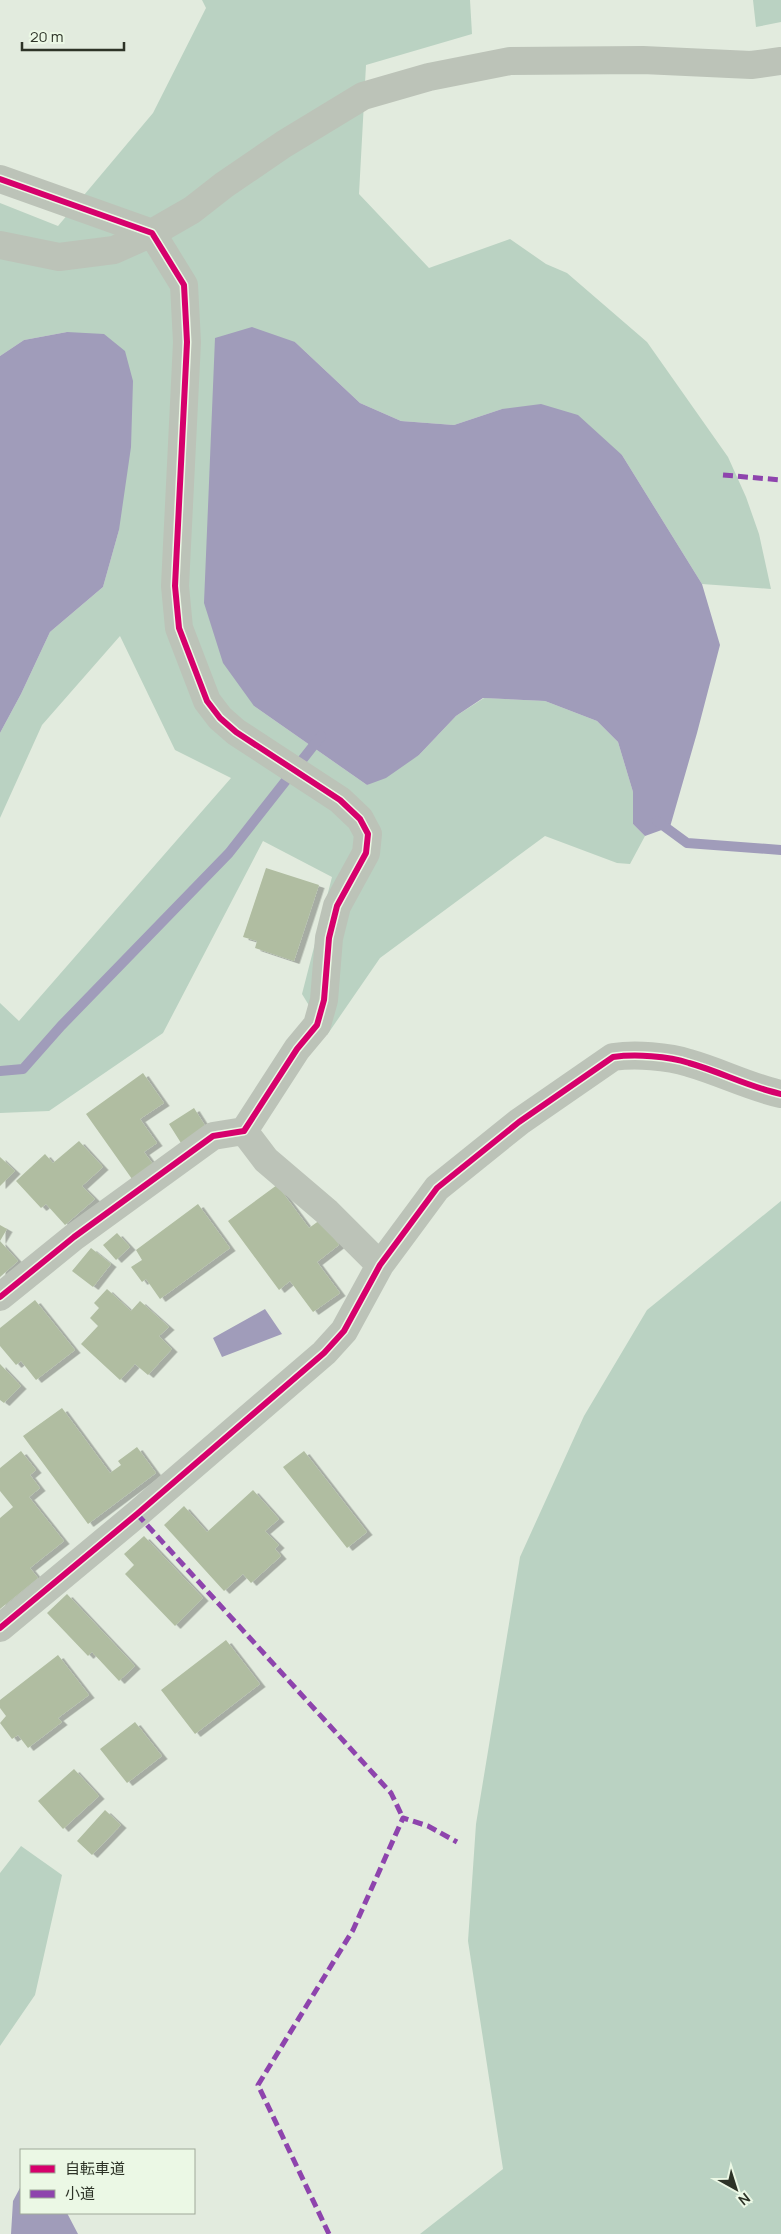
<svg xmlns="http://www.w3.org/2000/svg" width="781" height="2234" viewBox="0 0 781 2234" font-family="Manrope,'Noto Sans JP',sans-serif">
<defs>
<filter id="shadow"><feDropShadow dx="5.5" dy="3" stdDeviation="0" flood-color="#0004"/></filter>
</defs>
<rect width="100%" height="100%" fill="#e2ebde"/>
<!-- green -->
<path fill="#bad2c2" d="M202,0H470L472,34L366,65L359,194L429,268L510,239L546,264L567,273L647,342L728,457L746,497L759,534L771,589L702,584L622,455L502,409L454,425L401,421L360,403L295,342L254,706L367,785L419,755L456,716L484,698L545,701L597,721L618,742L633,792V824L645,836L630,864L617,863L545,836L380,958L327,1035L302,994L332,877L263,841L163,1033L49,1111L0,1113V1003L19,1021L231,778L175,750L120,636L42,725L0,818V733L21,694L50,632L103,587L119,530L67,332L24,340L0,356V203L58,226L153,113L206,8Z
M753,0H781V22L756,27Z
M781,1201V2234H420L503,2169L468,1941L476,1824L520,1557L584,1416L647,1310Z
M21,1846L62,1875L35,1995L0,2046V1873Z"/>
<!-- water -->
<path fill="#a09cba" d="M252,327L295,342L360,403L401,421L454,425L502,409L541,404L578,415L622,455L702,584L720,645L697,733L670,827L645,836L633,824V792L618,742L597,721L545,701L483,698L456,716L419,755L386,778L367,785L254,706L223,663L204,603L215,338Z
M67,332L104,334L125,351L133,381L131,447L119,530L103,587L50,632L21,694L0,733V356L24,340Z
M265,1309L282,1334L222,1357L213,1338Z
M21,2186V2213H67L78,2234H11L13,2201Z"/>
<g fill="none" stroke-linecap="round" stroke-linejoin="round">
<!-- stream -->
<path stroke="#a09cba" stroke-width="10" d="M657,821L687,843L781,850
M0,1071L23,1069L61,1026L229,853L321,736"/>
</g>
<!-- building -->
<path fill="#b0bda1" filter="url(#shadow)" d="M266,868L319,885L294,961L255,948L257,941L243,937Z
M143,1073L164,1103L140,1119L157,1143L144,1152L153,1164L132,1179L86,1114Z
M194,1108L206,1127L181,1143L169,1124Z
M79,1141L103,1167L82,1186L95,1199L65,1225L46,1204L41,1208L16,1181L45,1154L53,1163Z
M0,1157L15,1171L0,1186Z
M277,1185L309,1228L320,1220L339,1245L317,1262L340,1293L313,1312L290,1281L279,1290L228,1221Z
M198,1204L230,1248L160,1299L146,1279L142,1282L131,1267L142,1260L136,1250Z
M0,1225L7,1229L0,1241L18,1261L0,1277Z
M117,1233L130,1247L116,1260L103,1245Z
M91,1248L111,1264L93,1287L72,1271Z
M107,1289L131,1311L140,1301L169,1327L159,1336L172,1349L148,1375L135,1364L120,1380L81,1344L98,1326L90,1318L99,1308L94,1303Z
M35,1300L75,1350L36,1380L21,1361L16,1365L0,1346V1328Z
M0,1364L21,1386L4,1403L0,1400Z
M62,1408L110,1473L121,1465L118,1461L137,1447L156,1473L88,1524L23,1436Z
M21,1451L36,1470L30,1475L40,1488L29,1497L64,1541L30,1568L38,1578L0,1609V1518L13,1507L0,1491V1468Z
M304,1451L367,1532L347,1548L283,1467Z
M253,1490L279,1519L265,1531L279,1545L275,1549L281,1556L251,1583L243,1574L224,1591L164,1525L184,1506L207,1532Z
M144,1536L203,1598L175,1626L125,1574L134,1565L124,1554Z
M67,1594L135,1666L119,1681L92,1652L88,1656L47,1613Z
M226,1640L260,1684L195,1734L161,1690Z
M58,1655L89,1695L58,1718L62,1722L28,1748L18,1735L12,1739L0,1723L6,1716L0,1708V1700Z
M135,1722L162,1756L127,1783L100,1749Z
M74,1769L99,1796L63,1829L38,1801Z
M105,1810L121,1825L92,1855L77,1841Z"/>
<g fill="none" stroke-linecap="round" stroke-linejoin="round">
<!-- minor -->
<path stroke="#bcc3b8" stroke-width="28" d="M0,179L152,233L184,285L187,342L175,586L179,628L207,701L220,718L236,732L340,800L360,819L368,834L366,853L337,906L329,938L324,1000L317,1025L297,1049L244,1131L213,1136L74,1237L0,1297
M0,245L59,257L114,250L152,233L192,210L224,185L284,144L363,96L429,77L510,61L643,60L751,65L781,61
M244,1131L266,1160L327,1212L380,1265
M0,1628L137,1514L324,1353L344,1331L380,1265L437,1188L519,1122L613,1057C635,1054 668,1056 689,1063C721,1072 749,1087 781,1094"/>
<!-- quiet -->
<path stroke="#8e44ad" stroke-width="5" stroke-dasharray="10 5" stroke-linecap="butt" d="M723,475L781,480
M137,1514L391,1793L403,1818
M329,2234L258,2085L353,1930L403,1818L428,1826L457,1842"/>
<defs>
<path id="cycleway" d="M0,179L152,233L184,285L187,342L175,586L179,628L207,701L220,718L236,732L340,800L360,819L368,834L366,853L337,906L329,938L324,1000L317,1025L297,1049L244,1131L213,1136L74,1237L0,1297
M0,1628L137,1514L324,1353L344,1331L380,1265L437,1188L519,1122L613,1057C635,1054 668,1056 689,1063C721,1072 749,1087 781,1094"/>
</defs>
<!-- cycleway casing -->
<use href="#cycleway" stroke="#ebf8e5" stroke-width="9"/>
<!-- cycleway -->
<use href="#cycleway" stroke="#d6006c" stroke-width="6"/>
</g>
<!-- legend -->
<rect x="20" y="2149" width="175" height="65" fill="#ebf8e5" stroke="#9fa999"/>
<rect x="30" y="2165" width="25" height="8" fill="#d6006c" stroke="#9fa999"/>
<text x="65" y="2174" font-size="15" fill="#2d3327">自転車道</text>
<rect x="30" y="2190" width="25" height="8" fill="#8e44ad" stroke="#9fa999"/>
<text x="65" y="2199" font-size="15" fill="#2d3327">小道</text>
<!-- north arrow -->
<g transform="translate(736 2189) rotate(141)" stroke="#ebf8e5" stroke-width="4" paint-order="stroke">
<path d="M0-4L9 19L0 12L-9 19Z" fill="#2d3327"/>
<text y="-8" font-size="14" font-weight="bold" text-anchor="middle" fill="#2d3327">N</text>
</g>
<!-- scale -->
<path d="M22 42v8h102v-8" fill="none" stroke="#2d3327" stroke-width="2.5"/>
<text x="30" y="42" font-size="15" fill="#2d3327" stroke="#ebf8e5" stroke-width="4" paint-order="stroke">20 m</text>
</svg>
